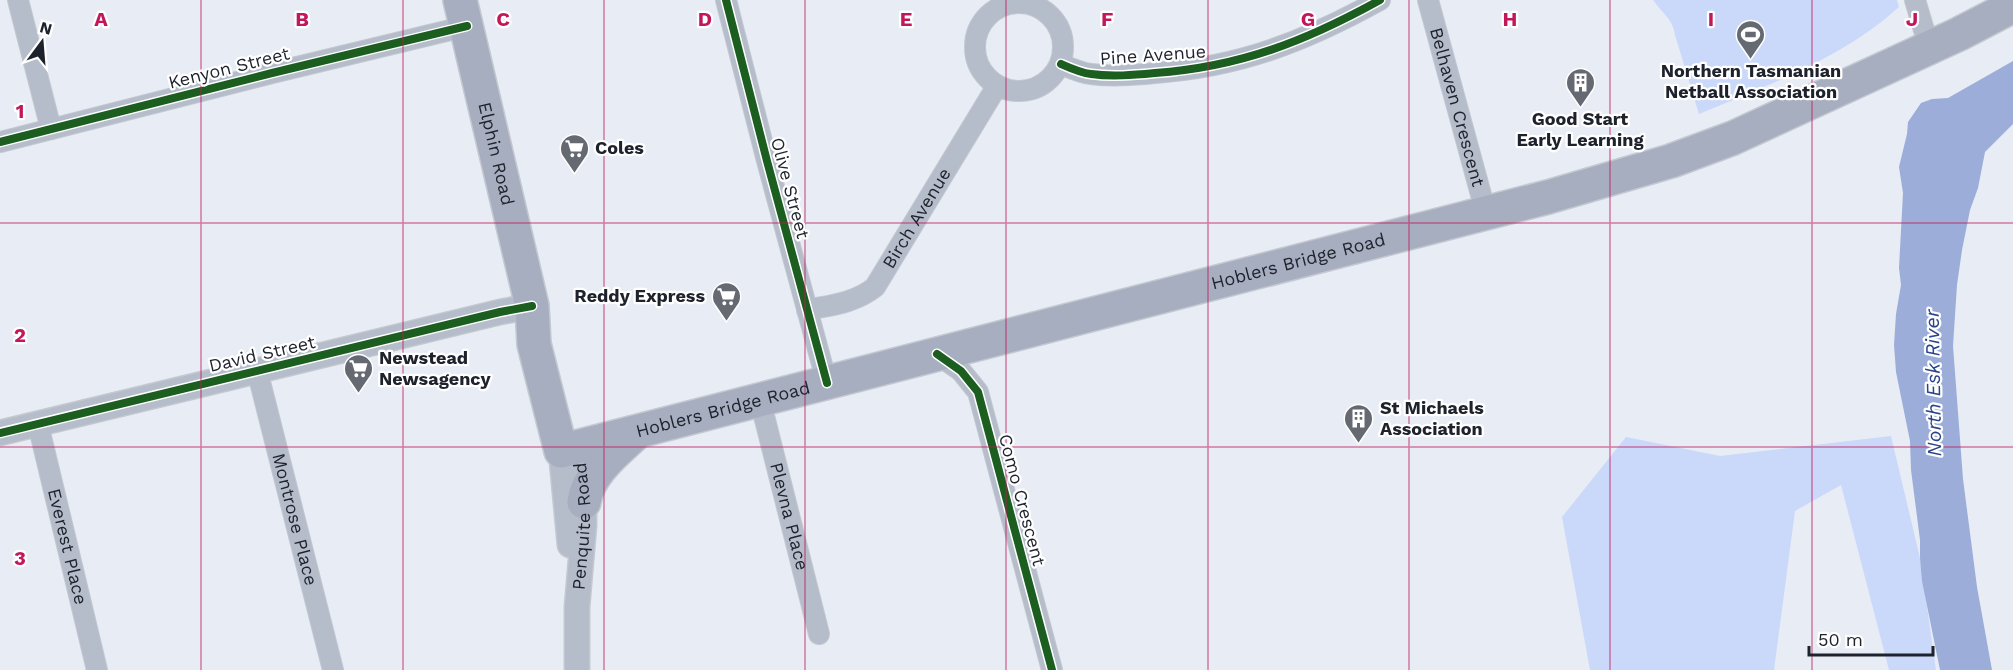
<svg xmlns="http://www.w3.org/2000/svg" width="2013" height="670" viewBox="0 0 2013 670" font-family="'Work Sans',sans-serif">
<rect width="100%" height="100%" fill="#e8ecf5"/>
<!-- green -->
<path fill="#cad9f9" d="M1653,0H1897L1899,7C1843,58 1768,85 1699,114L1675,35C1673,19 1662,13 1653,0Z
M1891,436L1920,558L1936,670H1889L1841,485L1795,511L1774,670H1590L1562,517L1626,437L1720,456Z"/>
<!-- water -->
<path fill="#9badd8" d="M2013,61V124L1985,152L1978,188L1970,210L1962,250L1957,285L1953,346L1963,479L1977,587L1992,670H1940L1922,581L1920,558V540L1911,470L1910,441L1896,372L1894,345L1896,314L1901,285L1899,268L1903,193L1899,167L1907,134L1908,122L1921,103L1932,99L1948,98Z"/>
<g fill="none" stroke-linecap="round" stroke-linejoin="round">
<defs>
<g id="minor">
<path d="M18,0L51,129"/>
<path d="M726,0L767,161L827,383"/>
<path id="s1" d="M1428,0L1486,213"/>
<path d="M1915,0L1929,47"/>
<circle cx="1019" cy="47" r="44"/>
<path d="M1061,64C1070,68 1081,73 1091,74C1112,77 1134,75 1155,73C1240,67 1306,41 1380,0"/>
<path d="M0,142L272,73L467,26"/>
<path id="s2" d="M807,310C831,305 855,303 875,287L997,86"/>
<path d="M937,354L961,371L978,392L1052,670"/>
<path id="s3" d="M257,370L333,670"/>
<path id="s4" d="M760,400L819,634"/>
<path id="s5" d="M38,424L97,670"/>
</g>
<g id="tertiary">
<path d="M0,433L500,312L532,306"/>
<path d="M561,451L570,545"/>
<path id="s6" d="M577,670V607L584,525V502L578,447"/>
</g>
<g id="trunk">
<path id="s7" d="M460,0L532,306L534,344L561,451L1548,197L1671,161L1733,138L1959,34L2013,6"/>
<path d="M584,502C588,473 616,452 636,433"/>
</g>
</defs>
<!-- minor casing -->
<use href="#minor" stroke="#c4c8d0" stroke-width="22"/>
<!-- tertiary casing -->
<use href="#tertiary" stroke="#c4c8d0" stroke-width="27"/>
<!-- trunk casing -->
<use href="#trunk" stroke="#c4c8d0" stroke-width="36"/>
<!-- minor -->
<use href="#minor" stroke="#b5bcca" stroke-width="20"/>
<!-- tertiary -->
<use href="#tertiary" stroke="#b5bcca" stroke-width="24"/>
<!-- trunk -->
<use href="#trunk" stroke="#a6aec0" stroke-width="33"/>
<defs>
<path id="cycleway" d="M726,0L767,161L827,383
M1061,64C1070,68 1081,73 1091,74C1112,77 1134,75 1155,73C1240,67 1306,41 1380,0
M0,142L272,73L467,26
M937,354L961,371L978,392L1052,670
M0,433L500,312L532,306"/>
</defs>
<!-- cycleway casing -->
<use href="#cycleway" stroke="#fff" stroke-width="11"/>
<!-- cycleway -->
<use href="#cycleway" stroke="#1b5e20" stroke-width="8"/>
</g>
<!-- grid -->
<path fill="none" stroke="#c2185b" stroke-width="1.5" stroke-opacity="0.55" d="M201,0V670M403,0V670M604,0V670M805,0V670M1006,0V670M1208,0V670M1409,0V670M1610,0V670M1812,0V670M0,223H2013M0,447H2013"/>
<!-- icons -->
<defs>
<symbol id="stadium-pin" viewBox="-11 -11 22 30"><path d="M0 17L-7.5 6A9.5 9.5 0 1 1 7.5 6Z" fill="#656972" stroke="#fff"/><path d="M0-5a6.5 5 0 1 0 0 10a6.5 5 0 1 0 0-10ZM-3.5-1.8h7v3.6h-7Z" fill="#fff"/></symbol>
<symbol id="building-pin" viewBox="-11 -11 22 30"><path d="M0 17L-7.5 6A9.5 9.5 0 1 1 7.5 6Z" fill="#656972" stroke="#fff"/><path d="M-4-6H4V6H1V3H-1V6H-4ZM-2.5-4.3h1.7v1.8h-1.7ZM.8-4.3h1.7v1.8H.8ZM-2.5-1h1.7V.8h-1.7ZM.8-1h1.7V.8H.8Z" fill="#fff"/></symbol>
<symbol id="supermarket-pin" viewBox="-11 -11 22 30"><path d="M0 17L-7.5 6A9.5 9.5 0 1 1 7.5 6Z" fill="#656972" stroke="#fff"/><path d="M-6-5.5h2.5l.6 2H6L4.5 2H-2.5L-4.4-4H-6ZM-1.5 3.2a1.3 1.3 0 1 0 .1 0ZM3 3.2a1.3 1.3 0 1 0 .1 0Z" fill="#fff"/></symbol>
</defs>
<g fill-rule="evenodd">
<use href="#stadium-pin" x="1734" y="18" width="33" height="45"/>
<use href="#building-pin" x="1564" y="66" width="33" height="45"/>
<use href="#supermarket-pin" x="558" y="132" width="33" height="45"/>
<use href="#supermarket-pin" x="710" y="280" width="33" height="45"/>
<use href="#supermarket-pin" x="342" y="352" width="33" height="45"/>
<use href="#building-pin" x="1342" y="402" width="33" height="45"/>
</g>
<g text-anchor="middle" stroke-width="4.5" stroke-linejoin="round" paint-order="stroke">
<!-- street labels -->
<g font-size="18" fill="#1e222c" stroke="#fff">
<text transform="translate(1153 55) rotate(-4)" y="6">Pine Avenue</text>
<text transform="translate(229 68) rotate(-14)" y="6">Kenyon Street</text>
<text dy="6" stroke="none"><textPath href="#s1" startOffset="111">Belhaven Crescent</textPath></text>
<text dy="6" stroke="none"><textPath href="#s7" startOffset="158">Elphin Road</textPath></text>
<text transform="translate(790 188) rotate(75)" y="6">Olive Street</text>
<text dy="6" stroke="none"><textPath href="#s2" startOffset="153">Birch Avenue</textPath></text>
<text dy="6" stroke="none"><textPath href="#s7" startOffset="1224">Hoblers Bridge Road</textPath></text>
<text transform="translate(262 354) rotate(-13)" y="6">David Street</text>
<text dy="6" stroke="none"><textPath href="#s7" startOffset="630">Hoblers Bridge Road</textPath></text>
<text transform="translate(1022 500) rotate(75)" y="6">Como Crescent</text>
<text dy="6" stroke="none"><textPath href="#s4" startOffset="120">Plevna Place</textPath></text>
<text dy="6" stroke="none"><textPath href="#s3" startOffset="154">Montrose Place</textPath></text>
<text dy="6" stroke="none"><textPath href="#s6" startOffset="144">Penquite Road</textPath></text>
<text dy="6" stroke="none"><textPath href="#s5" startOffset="126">Everest Place</textPath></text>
</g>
<!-- poi labels -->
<g font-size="18" font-weight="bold" fill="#1e222c" stroke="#fff" text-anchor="start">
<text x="1751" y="77" text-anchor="middle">Northern Tasmanian<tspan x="1751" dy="21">Netball Association</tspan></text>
<text x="1580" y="125" text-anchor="middle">Good Start<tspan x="1580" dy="21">Early Learning</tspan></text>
<text x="595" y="154">Coles</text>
<text x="705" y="302" text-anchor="end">Reddy Express</text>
<text x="379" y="364">Newstead<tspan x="379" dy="21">Newsagency</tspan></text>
<text x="1380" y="414">St Michaels<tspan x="1380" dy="21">Association</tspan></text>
</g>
<!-- water labels -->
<g font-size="20" font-style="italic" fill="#2b458b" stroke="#fff">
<text transform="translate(1933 383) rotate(-91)" y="7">North Esk River</text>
</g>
</g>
<g font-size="20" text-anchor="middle" font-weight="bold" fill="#c2185b" stroke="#fff" stroke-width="4.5" stroke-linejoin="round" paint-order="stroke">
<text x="101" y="26">A</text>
<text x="302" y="26">B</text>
<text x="503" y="26">C</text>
<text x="705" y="26">D</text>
<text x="906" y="26">E</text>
<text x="1107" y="26">F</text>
<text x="1308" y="26">G</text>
<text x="1510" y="26">H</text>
<text x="1711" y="26">I</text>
<text x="1912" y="26">J</text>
<text x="20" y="118">1</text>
<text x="20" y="342">2</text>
<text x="20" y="565">3</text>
</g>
<!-- north arrow -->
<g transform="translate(42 42) rotate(16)" stroke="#ffffff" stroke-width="4.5" paint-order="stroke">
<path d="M0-4.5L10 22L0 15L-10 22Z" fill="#1e222c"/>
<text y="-9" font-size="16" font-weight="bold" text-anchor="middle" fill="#1e222c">N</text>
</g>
<!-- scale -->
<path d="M1809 646v9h124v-9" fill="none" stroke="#1e222c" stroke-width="3"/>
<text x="1818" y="646" font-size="18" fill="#1e222c" stroke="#ffffff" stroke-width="4.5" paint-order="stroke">50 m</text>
</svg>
